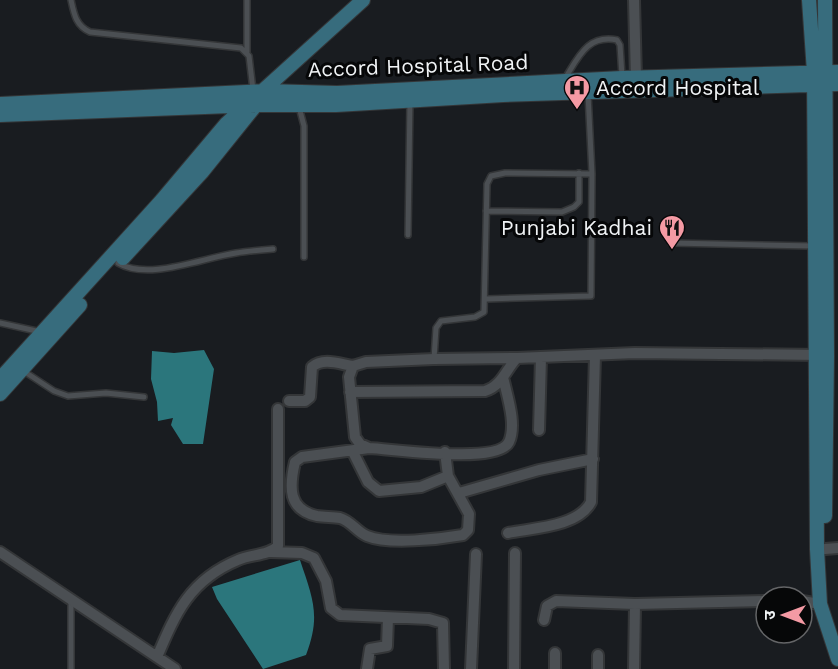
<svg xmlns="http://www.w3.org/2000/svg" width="838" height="669" viewBox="0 0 838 669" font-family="'Work Sans','Noto Sans Devanagari',sans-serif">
<rect width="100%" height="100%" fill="#191c20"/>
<!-- water -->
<path fill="#2b767c" d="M204,350L214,369L203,444H183L171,425L173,418L158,421L157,402L151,379L152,351L174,353Z
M300,560C313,599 321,616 306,655L263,669L217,599L212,587Z"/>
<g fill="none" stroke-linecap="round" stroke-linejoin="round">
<defs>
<path id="lane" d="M71,0C74,14 76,26 90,32L241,48L249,56L253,90
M247,52V0
M564,80C578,58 587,34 617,40L620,45L622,76
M299,107L304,126V257
M486,211L562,212L574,207L579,202V173
M408,235L410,101
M671,243L814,246
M118,263C148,281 202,258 236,253C248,251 261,250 273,249
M486,299L591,296L592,174L588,94
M0,323L41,332
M434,359L436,328L441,321L475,317L484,312L487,184L491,176L505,173L592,174
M22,370L54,391L68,396L106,393L144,397
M71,669V602"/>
<path id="street" d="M634,0L636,78
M503,377C507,396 517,424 509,442C498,465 394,449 369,448L360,444L355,437L349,377L353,366L366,362L434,359L517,358
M350,392L485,391C502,386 506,369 517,358L635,353L822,355
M289,401H305L310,397L312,367C323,357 340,364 353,366
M539,430L541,357
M369,448L302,457L295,462C289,487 288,510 317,516C325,517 333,517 340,518C351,521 357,532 367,536C389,545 440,539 463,535L468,530L469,514L448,476L445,452
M353,452L368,482L379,491L421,487L448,476
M459,493L539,470L593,459
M508,533C533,528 578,527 591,502L595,355
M825,549L838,548
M0,552L175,669
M271,552L302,553L314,558L326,581L331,608L340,615L429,619L443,623L444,669
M802,601L820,604
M544,620L547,606L556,601L635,604L766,601
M157,657C176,612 190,580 238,560C251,554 268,556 278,546V409
M367,669L370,649L387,646L388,618
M471,669L476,554
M514,669L515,553
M555,669V653
M598,669V655
M634,669L635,604"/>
<path id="secondary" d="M809,0L814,72L817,549L820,604L838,659
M825,0L827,356L825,516
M0,104L266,91L337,93L622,78L838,72
M0,115L256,105H336L503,95L838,84
M123,258L202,172L260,100
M0,379L162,200L226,124L363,0
M0,394L80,305"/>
</defs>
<!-- lane casing -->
<use href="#lane" stroke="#343638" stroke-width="8"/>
<!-- street casing -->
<use href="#street" stroke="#343638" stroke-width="14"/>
<!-- secondary casing -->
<use href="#secondary" stroke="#343638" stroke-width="16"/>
<!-- lane -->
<use href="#lane" stroke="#4b4f53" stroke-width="5"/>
<!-- street -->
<use href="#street" stroke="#4b4f53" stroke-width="10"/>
<!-- secondary -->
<use href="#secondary" stroke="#376c7d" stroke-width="14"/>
</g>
<!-- icons -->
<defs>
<symbol id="hospital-pin" viewBox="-11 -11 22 30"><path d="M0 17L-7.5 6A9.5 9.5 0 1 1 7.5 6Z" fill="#f49aa4" stroke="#060708"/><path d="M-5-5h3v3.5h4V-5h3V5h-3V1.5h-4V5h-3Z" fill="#111"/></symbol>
<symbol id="restaurant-pin" viewBox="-11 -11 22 30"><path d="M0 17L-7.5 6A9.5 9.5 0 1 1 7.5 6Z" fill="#f49aa4" stroke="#060708"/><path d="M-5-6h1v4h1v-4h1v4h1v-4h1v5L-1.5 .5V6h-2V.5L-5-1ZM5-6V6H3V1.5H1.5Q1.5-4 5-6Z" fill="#111"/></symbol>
</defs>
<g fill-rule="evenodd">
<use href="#hospital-pin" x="562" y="73" width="30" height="40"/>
<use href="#restaurant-pin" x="657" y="213" width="30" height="40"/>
</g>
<g text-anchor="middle" stroke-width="6" stroke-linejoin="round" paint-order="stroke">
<!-- street labels -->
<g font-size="21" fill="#f0f3f5" stroke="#060708">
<text transform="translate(418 66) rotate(-2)" y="7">Accord Hospital Road</text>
</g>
<!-- poi labels -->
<g font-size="21" fill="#f0f3f5" stroke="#060708" text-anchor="start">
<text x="596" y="95">Accord Hospital</text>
<text x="652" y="235" text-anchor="end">Punjabi Kadhai</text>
</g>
</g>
<!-- north arrow -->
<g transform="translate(784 615) rotate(270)"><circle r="28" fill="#060708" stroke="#646567" stroke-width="1.5"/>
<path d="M0-4.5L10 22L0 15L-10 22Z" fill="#f49aa4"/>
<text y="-9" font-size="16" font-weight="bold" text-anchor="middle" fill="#f0f3f5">उ</text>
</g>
</svg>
